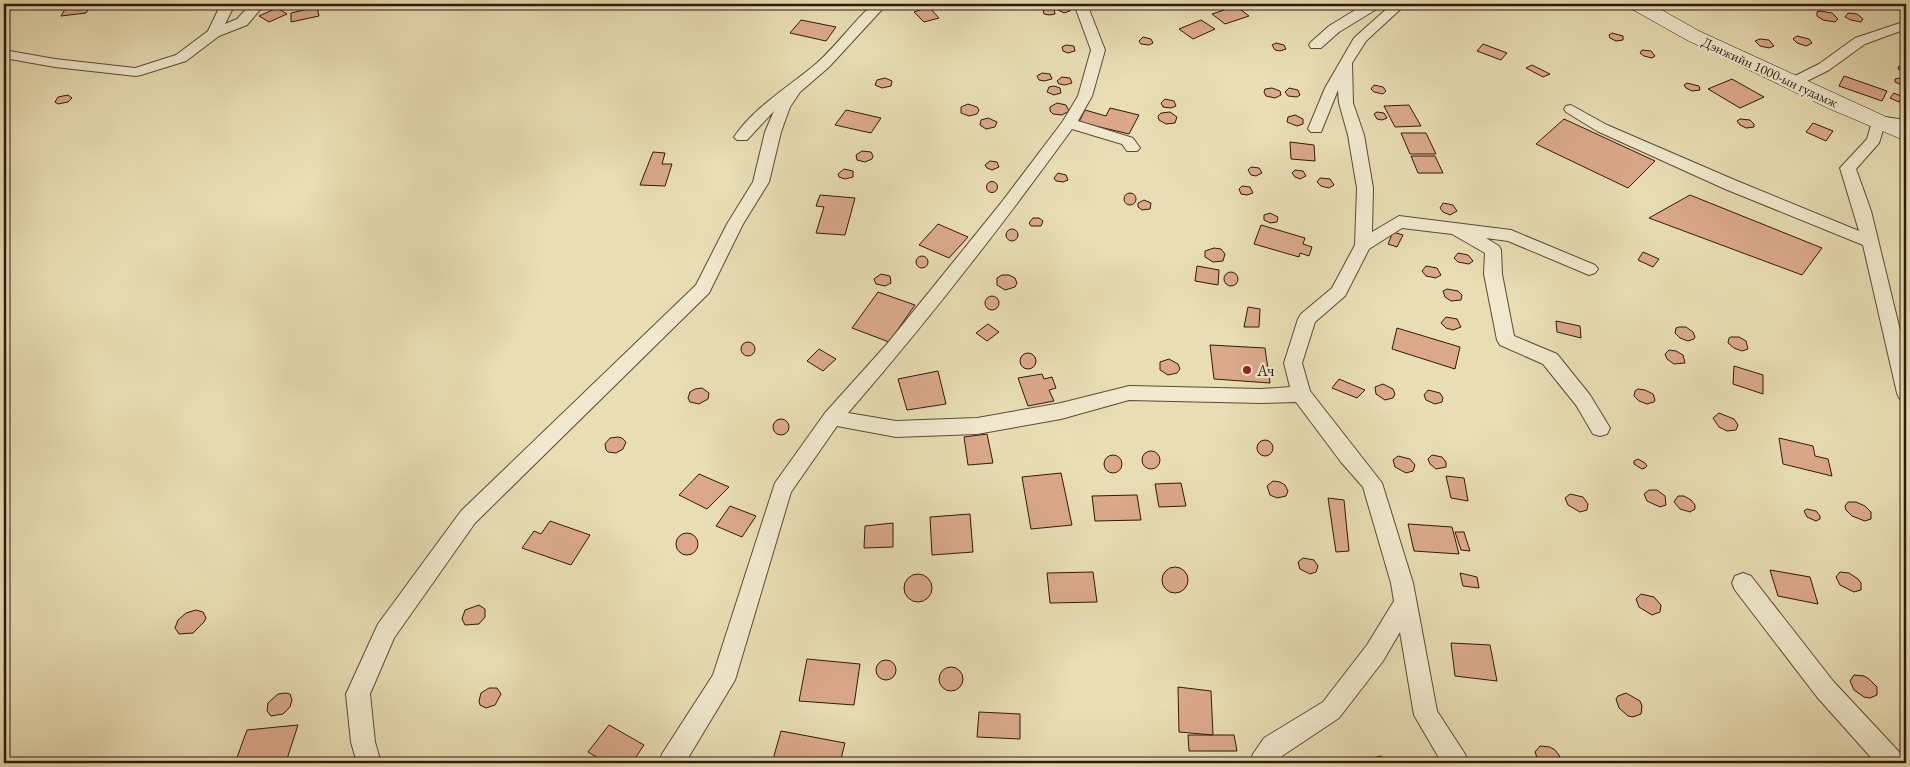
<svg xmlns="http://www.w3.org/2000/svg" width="1910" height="767" viewBox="0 0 1910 767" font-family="'EB Garamond',serif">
<rect width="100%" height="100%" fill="#e9ddb3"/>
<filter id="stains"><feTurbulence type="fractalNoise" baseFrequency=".004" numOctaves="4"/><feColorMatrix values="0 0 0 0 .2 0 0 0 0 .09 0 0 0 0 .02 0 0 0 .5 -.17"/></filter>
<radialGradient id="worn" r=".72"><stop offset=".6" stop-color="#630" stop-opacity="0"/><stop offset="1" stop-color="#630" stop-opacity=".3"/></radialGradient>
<!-- building -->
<path fill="#dba98a" stroke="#2e190d" d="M68,4H92L86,13L61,16Z
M1260,4H1277L1279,5L1267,9Z
M1064,5L1071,8L1070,11L1064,13L1058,10V7Z
M1236,6L1249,16L1225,24L1212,14Z
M317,7L319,16L291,22V13Z
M929,7L939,18L924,22L914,12Z
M277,8L287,14L269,22L259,16Z
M1047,8L1054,9L1055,14L1049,15L1044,14L1043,10Z
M1820,11L1832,13L1838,19L1835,22L1823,20L1817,16V12Z
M1848,13L1857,14L1863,19L1861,22L1851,20L1845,17Z
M801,20L836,27L826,41L790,33Z
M1201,20L1215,29L1193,39L1179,29Z
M1612,33L1623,36V40L1616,41L1610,38L1609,35Z
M1797,36L1809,39L1812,43L1806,46L1797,43L1793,39Z
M1143,37L1151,39L1153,43L1149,45L1141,44L1139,41Z
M1760,39L1769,40L1774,46L1769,48L1760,46L1755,41Z
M1276,43L1284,45L1286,49L1280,51L1275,50L1272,45Z
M1483,44L1507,53L1501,60L1477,51Z
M1066,45L1074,46L1075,51L1068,53L1063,51L1062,47Z
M1642,50L1651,51L1655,56L1652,58L1644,56L1640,53Z
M1532,65L1550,74L1543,77L1526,68Z
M1899,66H1906V74L1898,69Z
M1042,73L1050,74L1052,79L1044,81L1039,80L1037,76Z
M1844,76L1887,91L1882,101L1839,86Z
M1062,77L1070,78L1072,83L1065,85L1059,84L1057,81Z
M885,78L892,81L891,86L882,88L875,85L877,80Z
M1899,78L1906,80V87L1895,82V79Z
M1732,79L1764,97L1740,108L1708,89Z
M1687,83L1699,86L1700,90L1692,91L1686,88L1684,85Z
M1374,85L1383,87L1386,91L1383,94L1374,92L1371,89Z
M1054,86L1060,88L1061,93L1054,95L1047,92L1049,87Z
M1272,88L1280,91L1281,95L1275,98L1266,96L1264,92L1265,89Z
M1289,88L1298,90L1300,95L1297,97L1288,96L1285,92Z
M1894,93L1903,97L1899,102L1890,98Z
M68,95L72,98L68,102L58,104L55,102L58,97Z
M1165,99L1174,101L1176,106L1171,108L1163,107L1161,103Z
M1057,103L1066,105L1069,111L1062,115L1053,114L1050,111V107Z
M968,104L977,107L979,110L977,114L969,116L961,113V107Z
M1409,105L1421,126L1395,127L1384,106Z
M1110,108L1139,115L1129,134L1079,122L1085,110L1106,116Z
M846,110L881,118L871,133L835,125Z
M1170,112L1177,117L1175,123L1166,124L1159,120L1158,116L1161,113Z
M1377,112L1384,113L1387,118L1382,120L1377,119L1374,114Z
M1295,115L1303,119V124L1297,126L1287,122L1288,117Z
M988,118L997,122L995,127L986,129L980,125L981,120Z
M1564,119L1655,161L1628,188L1536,144Z
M1740,119L1750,120L1754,124V127L1746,128L1740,125L1737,121Z
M1813,123L1833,131L1826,141L1806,132Z
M1401,133H1426L1436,154H1410Z
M1290,142L1314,145L1315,161L1291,159Z
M862,151L871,152L873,156L872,159L865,162L857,160L856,155Z
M653,152L665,153L662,164H672L665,186L640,185Z
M1411,156H1435L1443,173H1418Z
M990,161L997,162L999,167L992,170L987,168L985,165Z
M1251,167L1259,168L1262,173L1256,176L1251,175L1248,170Z
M844,169L853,171V177L845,179L839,177L838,174Z
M1295,170L1303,171L1306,176L1300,179L1295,177L1292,173Z
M1058,173L1066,175L1068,180L1063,182L1056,181L1054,178Z
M1320,178L1330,179L1334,185L1329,188L1321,186L1317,182Z
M986.5 187a5.5 5.5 0 1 1 11 0a5.5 5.5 0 1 1-11 0Z
M1242,186L1250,187L1253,193L1247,195L1241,194L1239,189Z
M1124 199a6 6 0 1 1 12 0a6 6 0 1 1-12 0Z
M820,195L855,198L845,235L816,233L824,207L816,206Z
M1690,195L1822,248L1802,275L1649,218Z
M1144,200L1151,203L1150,209L1142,210L1138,207V203Z
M1443,203L1453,205L1457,211L1450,215L1443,212L1440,208Z
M1270,213L1278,217L1277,222L1270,223L1264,220V215Z
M1033,218H1039L1043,221L1041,226H1031L1029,223Z
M938,224L968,237L949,258L919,245Z
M1261,225L1305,238L1303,244L1312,247L1309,256L1300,253L1299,257L1254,244Z
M1006 235a6 6 0 1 1 12 0a6 6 0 1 1-12 0Z
M1393,232L1403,235L1397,247L1388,244Z
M1214,248L1221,249L1225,254L1223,261L1213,262L1205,257V251Z
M1643,252L1659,259L1653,267L1638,260Z
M1458,253L1468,255L1473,261L1469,264L1458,262L1454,258Z
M916 262a6 6 0 1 1 12 0a6 6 0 1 1-12 0Z
M1197,266L1219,270L1218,285L1195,281Z
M1426,266L1437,268L1441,275L1436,278L1426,276L1422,271Z
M1224 279a7 7 0 1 1 14 0a7 7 0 1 1-14 0Z
M881,274L890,276L891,283L885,286L876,284L874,279Z
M1002,275H1009L1015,278L1017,283L1015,287L1005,290L997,285V278Z
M1447,289L1458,291L1462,295L1461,300L1451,301L1445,297L1443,291Z
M878,292L915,305L889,342L852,328Z
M985 303a7 7 0 1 1 14 0a7 7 0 1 1-14 0Z
M1248,307L1260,309L1259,327H1244Z
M1446,317L1457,319L1461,327L1453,330L1446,328L1441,323Z
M1556,321L1580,326L1581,338L1557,332Z
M988,324L999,332L987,341L976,333Z
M1679,327H1686L1693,332L1695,337L1694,339L1688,341L1680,338L1675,333L1676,328Z
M1397,328L1460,347L1455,369L1392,349Z
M1731,337H1739L1746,341L1748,349L1742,351L1734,348L1728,343L1729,338Z
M741 349a7 7 0 1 1 14 0a7 7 0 1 1-14 0Z
M1210,345L1265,348L1270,383L1214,379Z
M819,349L836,359L823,371L807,361Z
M1669,350L1676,351L1683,355L1685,363L1674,364L1667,359L1665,354Z
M1020 361a8 8 0 1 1 16 0a8 8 0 1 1-16 0Z
M1169,359L1178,364L1180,369L1177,373L1168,375L1160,370V362Z
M1734,366L1763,375V394L1733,384Z
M938,371L946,404L907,410L898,379Z
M1042,374L1044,379L1052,377L1056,388L1049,390L1054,401L1028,406L1018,378Z
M1339,379L1365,390L1357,398L1332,388Z
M1383,384L1393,389L1395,394L1393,398L1385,400L1376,394L1375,387Z
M702,388L709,393L708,399L699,404L690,402L688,398L690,392L695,389Z
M1638,389L1645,390L1653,394L1655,400L1654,402L1647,404L1639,401L1634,396L1635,391Z
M1428,390L1440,393L1443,398L1442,402L1435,404L1426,400L1424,395Z
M1719,413L1734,419L1738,425L1736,430L1727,431L1719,427L1713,418Z
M773 427a8 8 0 1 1 16 0a8 8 0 1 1-16 0Z
M987,434L993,463L968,465L964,437Z
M618,437L622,438L626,442L623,449L616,453L608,452L606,450L605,444L610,438Z
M1779,438L1813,446L1815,456L1828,459L1832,476L1783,464Z
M1257 448a8 8 0 1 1 16 0a8 8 0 1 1-16 0Z
M1142 460a9 9 0 1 1 18 0a9 9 0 1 1-18 0Z
M1104 464a9 9 0 1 1 18 0a9 9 0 1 1-18 0Z
M1432,455L1442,457L1446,462V467L1436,469L1430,464L1428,459Z
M1398,456L1410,459L1415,465L1413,471L1406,473L1395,467L1393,460Z
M1638,459L1645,463L1647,466L1645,468L1642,469L1634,464V461Z
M1061,473L1072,525L1031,529L1022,477Z
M699,474L729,487L707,509L679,495Z
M1446,476L1464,478L1468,501L1451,498Z
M1273,481L1280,482L1285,485L1288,491L1286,496L1277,498L1270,495L1267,486Z
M1181,483L1186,506L1159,507L1155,484Z
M1649,490H1657L1665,496L1666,505L1660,507L1647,501L1644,494Z
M1570,494L1583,497L1588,504L1587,510L1580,512L1568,505L1565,498Z
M1137,495L1141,520L1095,521L1092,496Z
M1678,496H1684L1691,500L1695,505V509L1690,512L1680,509L1674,502Z
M1328,498L1344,500L1349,551L1336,552Z
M1848,502H1856L1865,506L1871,512V519L1865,521L1852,516L1846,510L1845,506Z
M730,506L756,516L742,537L716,526Z
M1807,509L1816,511L1820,516V519L1816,521L1807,517L1804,511Z
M970,514L973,552L932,555L930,517Z
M550,521L590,535L571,565L522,548L534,531L541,534Z
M893,523V547L864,548L865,526Z
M1408,524L1452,527L1459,554L1414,551Z
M1455,532H1464L1470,551L1461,550Z
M676 544a11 11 0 1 1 22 0a11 11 0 1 1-22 0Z
M1303,558L1314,560L1318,566L1316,572L1310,574L1300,569L1298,562Z
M1162 580a13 13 0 1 1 26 0a13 13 0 1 1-26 0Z
M1770,570L1810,577L1818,604L1778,596Z
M1093,572L1097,602L1050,603L1047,573Z
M1840,572L1849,573L1858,579L1861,583V590L1854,592L1840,585L1836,577Z
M1460,573L1477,577L1479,588L1463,586Z
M904 588a14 14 0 1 1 28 0a14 14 0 1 1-28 0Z
M1641,594L1654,597L1661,605L1660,612L1652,615L1639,607L1636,599Z
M479,605L485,609V617L479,624L465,625L462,619L465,610Z
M196,610L203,612L206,618L204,622L193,633L179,634L175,628L178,620L186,613Z
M1451,643L1490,645L1497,681L1455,676Z
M807,659L860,664L854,705L799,701Z
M876 670a10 10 0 1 1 20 0a10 10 0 1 1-20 0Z
M939 679a12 12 0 1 1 24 0a12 12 0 1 1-24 0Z
M1854,675L1864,676L1869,679L1877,687V695L1870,698L1864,697L1854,690L1850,681Z
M1178,687L1211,691L1213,735L1179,732Z
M489,688H497L501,694L495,705L486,708L480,705L479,701L481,693Z
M286,693L290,694L292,700L290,707L283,714L271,716L267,711L268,703L278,694Z
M1626,693L1640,701L1642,706L1641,714L1633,717L1628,716L1619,708L1616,699L1618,696Z
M979,712L1020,714V739L977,737Z
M298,725L287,759L235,763L247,730Z
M609,725L644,745L632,763H606L588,752Z
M781,731L845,743L840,763H772Z
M1188,735H1234L1237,751H1189Z
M1540,746L1550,747L1555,750L1559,755L1562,763H1539L1535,752Z
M1381,756L1385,763H1361L1360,761Z"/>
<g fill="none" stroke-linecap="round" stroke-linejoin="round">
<defs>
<path id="minor" d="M221,4H235L225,24L237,19L251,4H265L247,25L219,36L186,61L141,75L136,76L55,67L4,58V50L55,59L135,68L176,55L208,31Z
M847,4H864L862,7L853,9L848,8Z
M873,4H887L829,67L800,92L790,107L781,132L769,182L743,224L709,293L475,523L394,638L370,694L375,742L381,763H357L351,742L346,694L378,624L461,511L696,285L727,224L753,182L765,132L774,111L747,140H737L734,137C755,106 789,87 817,63C837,45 853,22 873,4Z
M1074,4H1087L1105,50L1092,96L1078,121L1133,138L1140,148L1137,151H1127L1122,144L1072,129C1001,227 927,322 848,413L896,421L977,418L1061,403L1129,386L1261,389L1290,387L1284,363L1298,319L1301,314L1332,288L1355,245L1357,188L1348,135L1339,103L1338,90L1321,132H1311L1308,129L1325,88L1354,38L1392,4H1406L1366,41L1352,63L1353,103L1364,135L1373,188L1372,232L1399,216L1511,230L1595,265L1598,269L1595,273L1589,275L1508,241L1486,238L1499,246L1501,250L1502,274L1514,336L1557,354L1590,395L1610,428L1607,434L1600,436L1593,434L1576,405L1543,364L1500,345L1497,340L1484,274L1485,253L1452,234L1402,228L1369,249L1345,296L1315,322L1302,363L1310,391L1382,483L1413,583L1437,711L1465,754L1468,763H1442L1414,715L1400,632L1383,661L1339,718L1282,756L1276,763H1250L1253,754L1264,738L1323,702L1367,645L1394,601L1391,583L1363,487L1341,462L1296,402L1261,403L1129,400L1061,419L977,434L896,437L837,426L791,492L735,680L685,763H659L662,754L713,675L775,483L825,413L887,344L1001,203L1063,121L1078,96L1091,50Z
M1365,4H1385L1339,32L1321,48H1311L1309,45L1311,42L1329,26Z
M1653,4H1668L1654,15H1644L1642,12Z
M1906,21V29L1865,44L1829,70L1797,86H1787L1785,83L1787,80L1819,64L1855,38Z
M1571,105L1607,125L1737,181L1859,231L1840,168L1867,139L1873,118L1878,116L1906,120V130L1884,127L1879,143L1856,169L1871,211L1906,355V400L1899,398L1897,393L1863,245L1725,189L1597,131L1566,112L1564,109L1566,106Z
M1743,573L1751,576L1833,681L1901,754L1904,763H1876L1817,697L1735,590L1732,583L1735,576Z"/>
<path id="secondary" d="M1627,4H1651L1699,31L1906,126V141L1830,109L1685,39L1630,8Z"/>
</defs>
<!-- minor casing -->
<use href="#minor" stroke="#5d4a36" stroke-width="2"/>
<!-- secondary casing -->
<use href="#secondary" stroke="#2e190d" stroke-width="1"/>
<!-- minor -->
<use href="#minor" fill="#f1e9ce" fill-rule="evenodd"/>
<!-- secondary -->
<use href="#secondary" fill="#f1e9ce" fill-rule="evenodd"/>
</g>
<!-- markers -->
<circle fill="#8f2418" stroke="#f1e9ce" stroke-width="2" cx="1247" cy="370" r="5"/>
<g text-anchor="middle" stroke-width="4.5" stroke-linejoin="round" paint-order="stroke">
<!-- far-street labels -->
<g font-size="14" fill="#2e190d" stroke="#f1e9ce">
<text transform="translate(1770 72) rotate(25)" y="5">Дэнжийн 1000-ын гудамж</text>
</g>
<!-- poi labels -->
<g font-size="16" fill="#2e190d" stroke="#f1e9ce" text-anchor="start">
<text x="1257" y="376">Ач</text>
</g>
</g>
<!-- margin -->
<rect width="1910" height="767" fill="none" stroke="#e9ddb3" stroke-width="20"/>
<rect x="5" y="5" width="1900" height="757" fill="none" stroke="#2e190d" stroke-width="2.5"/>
<rect x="10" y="10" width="1890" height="747" fill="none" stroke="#2e190d"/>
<rect width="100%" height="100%" filter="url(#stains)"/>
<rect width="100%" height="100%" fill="url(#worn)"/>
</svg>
